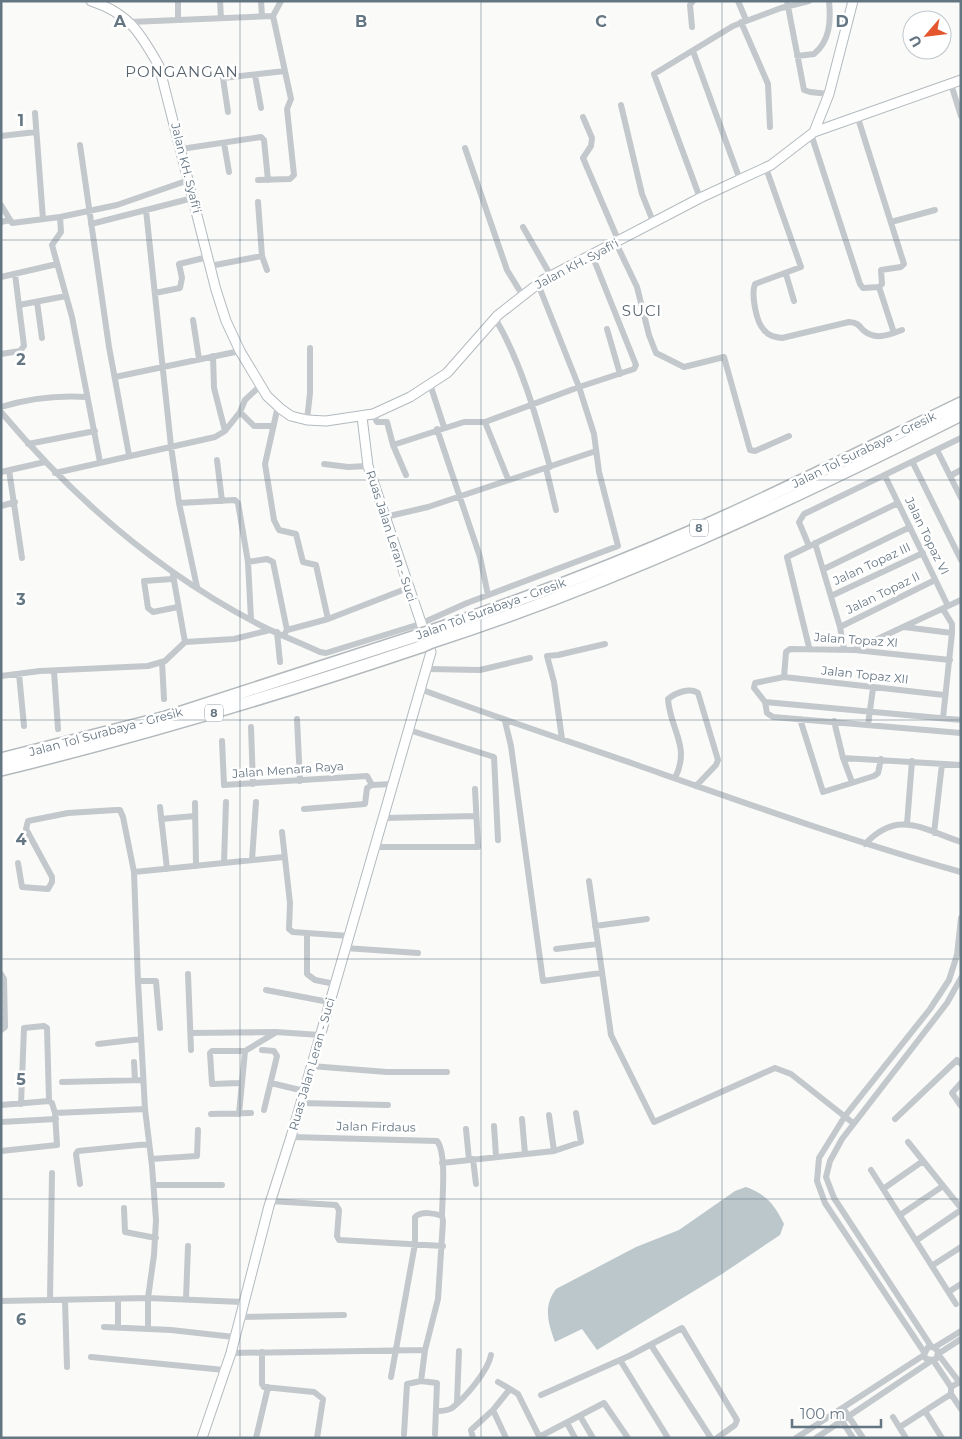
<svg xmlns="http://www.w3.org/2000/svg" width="962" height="1439" viewBox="0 0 962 1439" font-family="Montserrat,sans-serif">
<rect width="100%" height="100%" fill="#fafaf8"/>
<!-- water -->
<path fill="#bbc7cb" d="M746,1187C766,1194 775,1205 784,1224L780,1235L722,1274L597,1350L582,1329L555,1342C548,1323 543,1306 556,1289L636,1247L679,1230L735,1191Z"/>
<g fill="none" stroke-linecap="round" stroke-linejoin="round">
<defs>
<path id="secondary" d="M91,1C129,13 141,34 159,66L216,290L226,321L240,351L267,396L281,409L291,416L307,420L326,421L373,414L410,397L447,373L498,315L543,280L700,198L771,165L814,132L961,80
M814,132L829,94L853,1
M202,1438L231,1353L269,1206L291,1137L431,652L368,466L362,417"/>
<path id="highway" d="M428,632C520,601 612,566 701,527C789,488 874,445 961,403
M432,642C615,583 790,501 961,415
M1,759L166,717L419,635
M1,770C144,735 284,693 423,646"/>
</defs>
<!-- secondary casing -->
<use href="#secondary" stroke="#b3babf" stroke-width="11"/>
<!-- highway casing -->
<use href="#highway" stroke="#b4b9bd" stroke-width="14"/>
<!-- street -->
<path stroke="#c3c8cc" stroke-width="6" d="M178,1V20
M220,1L221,18
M261,1L262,16
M738,1L746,20
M787,1L804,90L810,92L829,94
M130,22L273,16
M741,22L768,84L770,127
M692,27L690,5L693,1
M693,51L740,180
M797,56L814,54C830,41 831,21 829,1
M255,75L261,108
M951,84L961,116
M621,105L642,194L654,224
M228,112L223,78L285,71
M35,113L43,219
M583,117L592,138L591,146L583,158L619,242
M811,134L860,284L863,288L879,287L882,284L881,270L901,267L904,264L857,115
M1,136L36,132
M224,143L229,172
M80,145L109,347L129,455
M465,148L507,270L523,296
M181,149L261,137L264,140L268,180
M766,168L801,267L755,284C751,294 756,322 764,330C768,336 775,337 782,338L849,322C856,322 859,325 863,330C875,341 889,335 902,330
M258,180L290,179L294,175L287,109L291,99L273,16L281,1
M700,198L654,74L733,26L781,8L809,1
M258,202L262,256L267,270
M1,205L12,223L60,217L117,205L189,180
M146,210L171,446L179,503L197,587
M60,217L61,232L52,245L72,317L100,462
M1,222L9,220
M891,222L935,210
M91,224L193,198
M523,227L551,276
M616,243L637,287L649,335L656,353L684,367L724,357L750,450L755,451L789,436
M210,266L262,256
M786,274L794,301
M1,277L57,264
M879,287L894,333
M155,293L180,288L182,278L179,264L208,257
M37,302L42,338
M19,305L66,296
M495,318C522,364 536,416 550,467
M193,320L199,359
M607,329L620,374
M1,354L20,351L24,346L15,274
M213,356L214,388L225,431
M115,377L240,351
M430,384L444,427
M278,406L265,464L274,520L279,530L296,534L303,562L316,565L328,619
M1,407C30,398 57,395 87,397
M1,412C75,500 164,577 268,629C285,637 303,644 320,652L326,653L420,624L467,603L618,546L599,472L594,434L579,387L538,284
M240,412L254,426H273
M373,414L377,422H387L393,445L464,422H485L579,387L634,369L636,365L592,255
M307,420L310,393V348
M485,422L508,479
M437,429L480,557L488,595
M28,444L95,431
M393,445L406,475
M937,450L961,498
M217,460L222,501
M913,463L961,560
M324,464L348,467L368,466
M546,468L556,510
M9,470L22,558
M1,472L45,462
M55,473L215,437L225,431L240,412L245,400L260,386
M885,476L948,606
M950,476L961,470
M179,503L235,500L238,503L248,562L251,619
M1,506L15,502
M385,517L428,507L596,451
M815,543L840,627L844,649
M809,546L799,522L804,514L961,438
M248,562L267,559L273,562L287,630
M824,569L910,527
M173,575L185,642
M172,579L144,581L148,608L153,612L178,607
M831,596L923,553
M840,627L935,580
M904,627L952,633
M277,632L280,662
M284,635L287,630L328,619L408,588
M809,647L787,557L898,503
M856,649L961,600
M162,662L164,699
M428,669L480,670L530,658
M54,671L58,729
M19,674L24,726
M1,676L40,671L148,666L165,661L185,642L234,639L270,630
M784,677L786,652L790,649L855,650L950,660
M420,689C492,716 565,740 637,765C745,803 851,841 961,872
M765,702L754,688L755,683L784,677L944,695
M943,718L952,633V624L943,609
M297,719L300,781
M800,719L823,792L874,776L878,773L881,759
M961,720L765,702L767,713L773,717L961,733
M505,721L511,746L543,981L601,973
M834,721L843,758L852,782
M868,725L873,688
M251,727L253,784
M409,730L494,757L498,840
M562,739L554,682L547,656L558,655L605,644
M222,741L224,785L367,776L372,785L393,784
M843,758L961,765
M675,778C691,746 670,730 668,699C675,693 690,687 698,693L718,760L716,765L696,786
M195,803L196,866
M160,807L167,869
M304,809L365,804L367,788L372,785
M384,818L476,816
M161,819L195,816
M907,824L912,761
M282,832L290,903L289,929L293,932L349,936
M934,833L942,764
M865,844C898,809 922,829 961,842
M375,847H478L475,789
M252,860L256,802
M18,863L22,887L48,889L52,882V877L26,829L28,821L68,813L116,810H120L123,817L134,872L284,857
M224,863L226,802
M134,872L138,982
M589,881L611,1035L654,1122L775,1068L791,1074L853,1123
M595,926L647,919
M307,933V974L315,980L335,984
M345,948L418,953
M556,949L597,944
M1,974L4,979L5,1027L1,1030
M188,974L191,1050
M266,990L329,1002
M191,1033L276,1032L320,1035
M98,1044L141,1039
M262,1050L274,1051L277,1056L264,1110
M134,1062L135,1080
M311,1066L387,1072H447
M62,1082L143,1080
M240,1083L212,1084L210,1053L212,1051H245
M271,1083L304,1091
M961,1083L952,1093L961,1106
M300,1103L388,1105
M21,1104L24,1028L44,1026L47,1028L49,1101
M1,1105L49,1101L52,1103L55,1113L145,1109
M211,1114L251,1113
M239,1114L245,1051L275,1033
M549,1115L554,1151
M522,1119L525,1154
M895,1119L957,1060L961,1064
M1,1122L56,1119
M494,1126L496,1156
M466,1129L469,1160
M291,1137L437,1141C447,1153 442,1200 442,1216
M908,1142L961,1208
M1,1151L57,1145L55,1113
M151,1159L197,1156L198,1130
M473,1159L476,1184
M442,1163L554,1151L581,1142L576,1113
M871,1170L956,1304
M80,1184L76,1154L78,1151L149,1144
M154,1185H222
M883,1189L923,1161
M270,1201L336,1205L339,1210L337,1236L339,1240L443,1246
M124,1208L125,1232L156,1238
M900,1215L943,1186
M917,1240L961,1210
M933,1265L961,1247
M950,1291L961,1284
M118,1299V1328
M186,1299L188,1246
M50,1300L52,1173
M65,1300L67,1367
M1,1301L148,1298L242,1302
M239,1317L344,1315
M104,1327L171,1330L234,1337
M148,1329V1298L154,1255L156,1220L152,1166L145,1109L138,981H156L160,1028
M651,1345L711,1438
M931,1346L834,1198L826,1177L830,1161L842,1139L947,1003L961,978
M935,1347L961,1331
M262,1352V1384L264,1387L314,1392L323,1399L317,1438
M924,1352L825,1203L817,1181L819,1158L845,1116L930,1009L949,980L957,955L961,918
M231,1353L425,1350
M91,1357L224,1370
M620,1360L668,1438
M933,1360L951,1387
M391,1377L415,1244V1217C421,1211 435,1213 442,1216L443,1221L438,1299L425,1350L421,1381
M498,1382L510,1389
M960,1383L938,1354L961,1339
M951,1394L961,1409
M541,1395L629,1356L682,1328L737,1420L735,1425L717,1438
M457,1402L459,1351
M843,1408L863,1438
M493,1410L506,1438
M437,1411C442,1411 447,1411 452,1408C465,1398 488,1371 491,1355
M925,1411L942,1438
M836,1412L853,1438
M580,1416L593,1438
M893,1417L906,1438
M567,1423L575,1438
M900,1427L951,1394V1387L961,1381
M404,1434L407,1384L421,1381L437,1383L435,1434
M539,1437L604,1403L628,1438
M256,1438L268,1387
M473,1438L471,1430L493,1410L510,1389L518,1394L540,1438
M796,1438L924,1355L928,1347H933L938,1351L937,1358L933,1360L926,1359L924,1355
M816,1438L931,1361"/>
<!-- secondary -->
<use href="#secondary" stroke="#fff" stroke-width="9"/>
<!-- highway -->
<use href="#highway" stroke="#fff" stroke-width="11"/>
<defs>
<path id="highway-bridge" d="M419,635L428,632
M423,646L432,642"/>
</defs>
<!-- highway-bridge casing -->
<use href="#highway-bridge" stroke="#b4b9bd" stroke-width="14" stroke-linecap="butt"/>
<!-- highway-bridge -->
<use href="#highway-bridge" stroke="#fff" stroke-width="11"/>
</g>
<!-- grid -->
<path fill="none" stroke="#657683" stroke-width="1" stroke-opacity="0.55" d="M240,1V1438M481,1V1438M722,1V1438M1,240H961M1,480H961M1,720H961M1,959H961M1,1199H961"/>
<g text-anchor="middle" stroke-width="5" stroke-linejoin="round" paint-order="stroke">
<!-- shield labels -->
<g fill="#fff" stroke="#939fa8" stroke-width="1">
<rect x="690" y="519.5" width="18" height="17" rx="4"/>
<rect x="205" y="704.5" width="18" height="17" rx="4"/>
</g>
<g font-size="11" font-weight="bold" fill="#657683">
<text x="699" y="532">8</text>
<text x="214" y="717">8</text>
</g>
<!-- street labels -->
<g font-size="12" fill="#657683" stroke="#fff">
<text transform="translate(186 168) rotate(76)" y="4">Jalan KH. Syafi'i</text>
<text transform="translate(577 264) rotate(-28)" y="4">Jalan KH. Syafi'i</text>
<text transform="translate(864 450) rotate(-26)" y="4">Jalan Tol Surabaya - Gresik</text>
<text transform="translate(391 536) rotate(72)" y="4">Ruas Jalan Leran - Suci</text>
<text transform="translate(927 536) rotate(64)" y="4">Jalan Topaz VI</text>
<text transform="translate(872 564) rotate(-25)" y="4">Jalan Topaz III</text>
<text transform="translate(883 593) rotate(-26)" y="4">Jalan Topaz II</text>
<text transform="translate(491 609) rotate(-20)" y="4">Jalan Tol Surabaya - Gresik</text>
<text transform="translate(856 640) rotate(4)" y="4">Jalan Topaz XI</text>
<text transform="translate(865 675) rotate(6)" y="4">Jalan Topaz XII</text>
<text transform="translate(106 732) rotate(-15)" y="4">Jalan Tol Surabaya - Gresik</text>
<text transform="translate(288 770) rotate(-4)" y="4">Jalan Menara Raya</text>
<text transform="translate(312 1064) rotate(-74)" y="4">Ruas Jalan Leran - Suci</text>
<text transform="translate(376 1127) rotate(1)" y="4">Jalan Firdaus</text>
</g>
<!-- quarter labels -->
<g font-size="15" letter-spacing="1" fill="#57646e" stroke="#fff">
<text x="182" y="77">PONGANGAN</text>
<text x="642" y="316">SUCI</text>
</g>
</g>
<g font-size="16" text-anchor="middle" font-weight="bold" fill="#657683" stroke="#fff" stroke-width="5" stroke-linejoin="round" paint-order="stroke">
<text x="120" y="27">A</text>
<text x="361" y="27">B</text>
<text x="601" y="27">C</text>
<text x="842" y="27">D</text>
<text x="21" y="126">1</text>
<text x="21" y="365">2</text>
<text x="21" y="605">3</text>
<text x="21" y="845">4</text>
<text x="21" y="1085">5</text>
<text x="21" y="1325">6</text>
</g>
<!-- border -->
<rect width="962" height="1439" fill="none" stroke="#657683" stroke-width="5"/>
<!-- north arrow -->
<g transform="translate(927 35) rotate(242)"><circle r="24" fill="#ffffff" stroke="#c1c8cd"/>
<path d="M0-4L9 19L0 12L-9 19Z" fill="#e4572e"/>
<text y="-8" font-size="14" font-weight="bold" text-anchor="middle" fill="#657683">U</text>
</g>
<!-- scale -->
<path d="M792 1419v8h89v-8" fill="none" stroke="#657683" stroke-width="2.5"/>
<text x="800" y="1419" font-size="15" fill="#657683" stroke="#ffffff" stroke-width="4" paint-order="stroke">100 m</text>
</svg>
